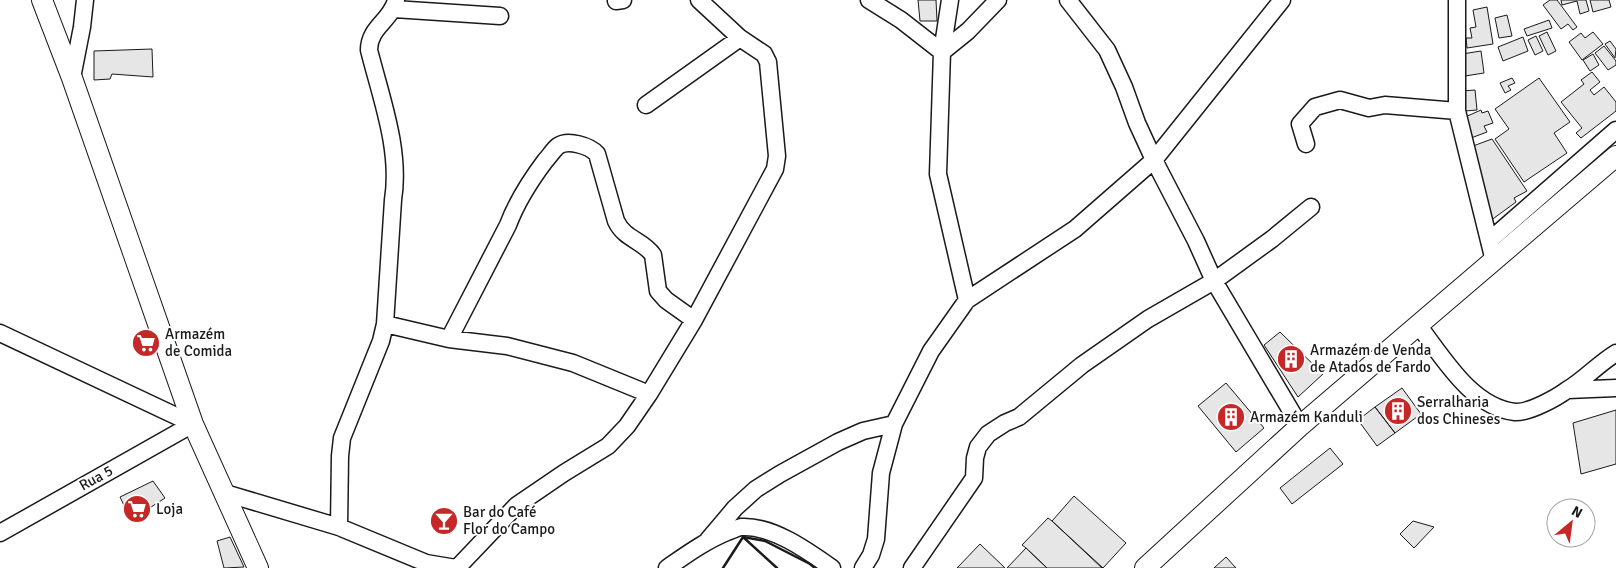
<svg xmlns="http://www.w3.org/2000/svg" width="1616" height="568" viewBox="0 0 1616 568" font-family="Signika,sans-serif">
<rect width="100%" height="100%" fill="#fff"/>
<!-- building -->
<path fill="#e6e6e6" stroke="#1a1a1a" d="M918,0H936L937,21H920Z
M1550,0H1557L1577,27L1573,30L1568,24L1561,29L1543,5Z
M1561,0H1586L1589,11L1580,14L1577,1L1562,5Z
M1590,0H1609L1611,7L1593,12Z
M1487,7L1493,44L1467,48L1466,38H1472L1470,28L1476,27L1473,10Z
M1507,15L1512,36L1499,38L1495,18Z
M1549,20L1552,28L1527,36L1524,29Z
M1547,32L1556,51L1548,55L1539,36Z
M1593,32L1603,44L1582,60L1569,42L1581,33L1585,38Z
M1536,36L1543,51L1535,55L1528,40Z
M1523,37L1528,51L1503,61L1498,47Z
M1610,41L1616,49L1615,58L1605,44Z
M1604,46L1616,61V65L1608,70L1595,53Z
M152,49L153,77L112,74L110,79L94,80V51Z
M1481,51L1484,73L1465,76L1462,54Z
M1593,54L1599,65L1590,71L1583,60Z
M1592,72L1600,82L1590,90L1594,95L1604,87L1616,102V111L1581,138L1576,133L1582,128L1561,102L1584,84L1581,80Z
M1512,78L1515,83L1508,86L1511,90L1505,93L1500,83Z
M1539,78L1570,122L1554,133L1567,153L1524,182L1495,139L1509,129L1495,109Z
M1475,90L1477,110L1465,111L1462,91Z
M1481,110L1482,113L1488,111L1493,123L1484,126L1487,132L1471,138L1463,118Z
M1492,139L1527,191L1514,198L1516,202L1490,221L1473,146Z
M1280,332L1323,374L1298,397L1264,345Z
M1226,383L1264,428L1236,452L1198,406Z
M1402,388L1421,414L1395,433L1375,407Z
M1375,407L1395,433L1377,446L1358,420Z
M1616,410V464L1581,474L1573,423Z
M1330,448L1343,464L1292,504L1280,488Z
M153,481L165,498L131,520L120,497Z
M1074,496L1126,543L1103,568L1052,521Z
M1048,518L1052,521L1102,568H1047L1026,548L1022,545Z
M1413,521L1434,527L1414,548L1400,534Z
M230,537L244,567L224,568L217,541Z
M980,544L1005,568H957Z
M1026,548L1047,568H1007Z
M1226,557L1236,568H1214Z"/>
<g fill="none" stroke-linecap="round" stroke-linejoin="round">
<defs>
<path id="minor" d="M869,0L901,20L942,52L968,31L998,0
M1068,0L1107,50L1124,87L1137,123L1154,160L1196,241L1214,281L1300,426
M1457,0V111L1494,261
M616,1L623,0
M394,9L500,16
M72,78L82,27L85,0
M646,105L740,38
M1306,144L1300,124L1315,107L1340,100L1369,108L1385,105L1457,111
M1489,241L1616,130
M967,300L1075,229L1154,160L1282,0
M385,324L449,339L507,346L573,363L649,394
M1418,325C1443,357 1471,407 1515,412C1529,413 1556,398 1567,390C1584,380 1598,364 1616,353
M0,333L193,424
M449,339L508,225C517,201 530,181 545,161C549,157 553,150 558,146C568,139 590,146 597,154L616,221C625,240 643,240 653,255L658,291L666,300L694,320
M1568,390L1616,388
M225,493L339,527L426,563L456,568
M339,527L340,456L342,438L381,341L385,324L393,200C401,150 381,98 369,50C369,27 391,21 396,0
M0,533L193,424
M708,540L735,508L756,489L780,474L838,442L863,431L894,424
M457,568L517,505L564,473L608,446L627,426L649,394L694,320L775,169L777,156L768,62L764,54L740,38L699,0
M667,568C686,555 705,541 727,532C731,531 736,528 741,527C772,525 808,551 832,568
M863,568L871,555L876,539L881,473L894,424L931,351L967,300L938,174L942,52L950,0
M912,568L974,478L975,458L978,447L988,434L1005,423L1019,417L1082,365L1148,319L1214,281L1272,239L1311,207"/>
<path id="major" d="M42,0L72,78L193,424L258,568
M1145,568L1300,426L1616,156"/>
</defs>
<!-- minor casing -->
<use href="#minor" stroke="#1a1a1a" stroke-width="19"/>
<!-- major casing -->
<use href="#major" stroke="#1a1a1a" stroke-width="22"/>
<!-- minor -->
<use href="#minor" stroke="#fff" stroke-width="16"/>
<!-- major -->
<use href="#major" stroke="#fff" stroke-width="20"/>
<!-- wall -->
<path stroke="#1a1a1a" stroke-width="2.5" d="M743,537L765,541L810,564L815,568
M723,568L743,537L777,568"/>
</g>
<!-- icons -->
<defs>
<symbol id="supermarket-disc" viewBox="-11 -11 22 22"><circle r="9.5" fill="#c62828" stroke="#fff"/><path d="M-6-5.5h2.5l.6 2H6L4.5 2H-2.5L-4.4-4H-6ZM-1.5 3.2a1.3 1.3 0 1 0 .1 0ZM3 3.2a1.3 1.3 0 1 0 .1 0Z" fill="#fff"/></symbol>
<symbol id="building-disc" viewBox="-11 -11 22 22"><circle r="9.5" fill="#c62828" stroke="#fff"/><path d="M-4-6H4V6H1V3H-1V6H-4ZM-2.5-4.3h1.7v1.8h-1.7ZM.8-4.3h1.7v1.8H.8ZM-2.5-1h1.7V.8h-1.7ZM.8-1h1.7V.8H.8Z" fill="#fff"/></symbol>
<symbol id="bar-disc" viewBox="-11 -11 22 22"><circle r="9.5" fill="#c62828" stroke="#fff"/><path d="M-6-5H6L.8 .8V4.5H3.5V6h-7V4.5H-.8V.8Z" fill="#fff"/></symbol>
</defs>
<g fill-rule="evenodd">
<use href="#supermarket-disc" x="130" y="327" width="32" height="32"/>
<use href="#building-disc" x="1275" y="343" width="32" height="32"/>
<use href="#building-disc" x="1382" y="395" width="32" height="32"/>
<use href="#building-disc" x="1215" y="401" width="32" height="32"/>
<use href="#supermarket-disc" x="121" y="493" width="32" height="32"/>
<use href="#bar-disc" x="428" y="505" width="32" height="32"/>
</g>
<g text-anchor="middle" stroke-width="4" stroke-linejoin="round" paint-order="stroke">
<!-- poi labels -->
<g font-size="15" fill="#1a1a1a" stroke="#fff" text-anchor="start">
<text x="165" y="339">Armazém<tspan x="165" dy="17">de Comida</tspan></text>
<text x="1310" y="355">Armazém de Venda<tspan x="1310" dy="17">de Atados de Fardo</tspan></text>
<text x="1417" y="407">Serralharia<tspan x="1417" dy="17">dos Chineses</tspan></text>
<text x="1250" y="422">Armazém Kanduli</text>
<text x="156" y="514">Loja</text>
<text x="463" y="517">Bar do Café<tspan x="463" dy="17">Flor do Campo</tspan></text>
</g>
<!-- street labels -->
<g font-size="15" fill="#1a1a1a" stroke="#fff">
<text transform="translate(96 478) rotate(-29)" y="5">Rua 5</text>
</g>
</g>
<!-- north arrow -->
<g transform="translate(1571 523) rotate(29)"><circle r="24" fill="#ffffff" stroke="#a3a3a3"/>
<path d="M0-4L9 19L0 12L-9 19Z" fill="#c62828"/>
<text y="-8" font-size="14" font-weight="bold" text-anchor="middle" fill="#1a1a1a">N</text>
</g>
</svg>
